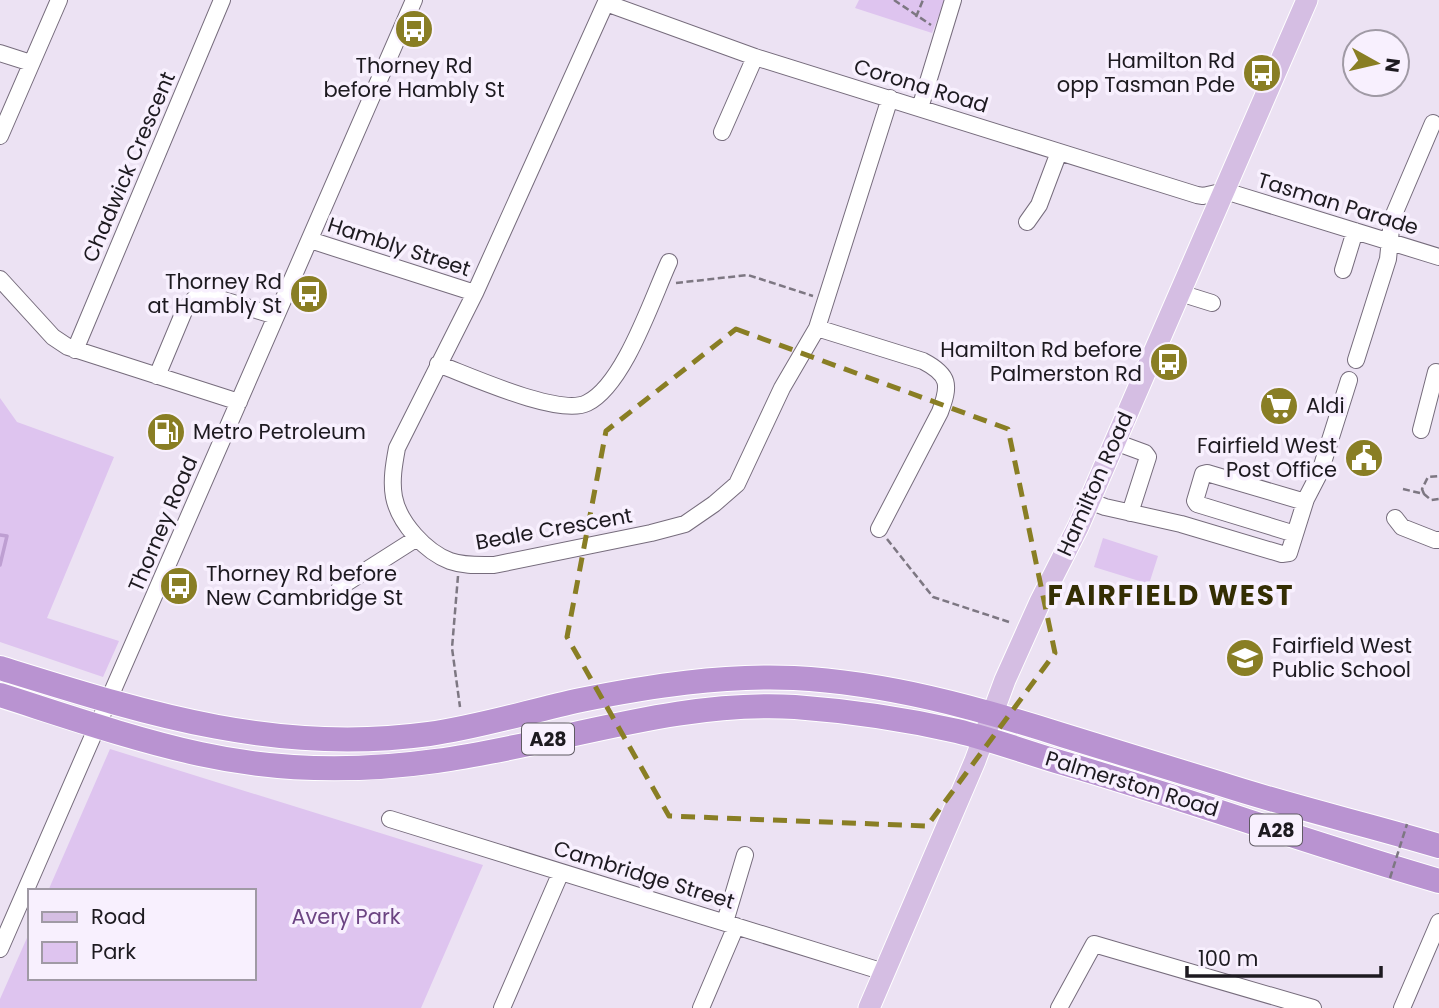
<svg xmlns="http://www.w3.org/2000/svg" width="1439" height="1008" viewBox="0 0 1439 1008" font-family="Poppins,sans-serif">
<rect width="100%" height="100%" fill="#ece2f3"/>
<!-- green -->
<path fill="#dec4ef" d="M859,0H945L932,33L855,8Z
M0,398L17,422L114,457L47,618L119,641L103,677L0,642Z
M1103,538L1158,556L1149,584L1094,567Z
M110,749L483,865L421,1008H0V999L30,931V978H254V891H48Z"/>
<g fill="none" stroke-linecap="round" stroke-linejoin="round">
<!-- stream -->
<path stroke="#be9fd2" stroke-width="3.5" d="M0,535L7,536L0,565"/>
<defs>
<path id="minor" d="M607,0L475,293L397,448C394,464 391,481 394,497C399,523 426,552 450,561C464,566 479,565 494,565L651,533L685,524L714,504L737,484L782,388L817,328L890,98
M606,3L755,57L1197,195L1203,196L1225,191L1439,257
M0,53L31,63
M920,108L953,0
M722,132L755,57
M0,136L59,0
M1027,222L1039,205L1059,152
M310,240L475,293
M1343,270L1355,231
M0,279L53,337L68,347L239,402
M1180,293L1212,303
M817,328L923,361C950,375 950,385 940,412L879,529
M75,350L222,0
M1356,360L1388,259L1392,219L1433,123
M438,364C468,375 559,417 587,403C624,385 652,299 669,262
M157,376L185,309L197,296L207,295L276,316
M1421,430L1436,372
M1115,442L1145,453L1148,457L1130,513
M1089,501L1105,507L1181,524L1282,554L1289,553L1306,499L1320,472L1349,380
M1395,518L1402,527L1435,540H1439
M1295,534L1197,504L1195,501L1203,474L1207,473L1305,502
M340,587L417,538
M390,819L884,972
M725,922L745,855
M0,949L414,0
M502,1008L561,872
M701,1008L736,926
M1059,1008L1094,944L1313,1008
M1402,1008L1439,922"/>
<path id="major" d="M869,1008L975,761L1005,680L1040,602L1078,527L1307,0"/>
<path id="highway" d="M0,668C145,713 274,755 429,734C480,727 530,711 581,700C651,686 722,675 794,678C887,683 974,707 1062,735C1114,751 1166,767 1218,783C1291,807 1366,824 1439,846
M0,695C66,716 132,739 200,754C277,771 358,772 436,761C556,745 672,700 795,707C849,711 904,719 957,731C990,739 1023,751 1056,761C1185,798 1311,844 1439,881"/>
</defs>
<!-- minor casing -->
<use href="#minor" stroke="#766c7c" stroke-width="18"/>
<!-- major casing -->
<use href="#major" stroke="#fff" stroke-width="23"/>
<!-- highway casing -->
<use href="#highway" stroke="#fff" stroke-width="26"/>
<!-- path -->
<path stroke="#7d7782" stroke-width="2.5" stroke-dasharray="7 3.5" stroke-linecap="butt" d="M894,0L931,25
M916,17L923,0
M676,283L748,275L813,296
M1403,489L1424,494L1431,500L1439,499
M1424,494L1422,489L1428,477L1439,476
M887,539L933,597L1009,622
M458,576L452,648L460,707"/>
<!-- minor -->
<use href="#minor" stroke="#fff" stroke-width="16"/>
<!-- major -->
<use href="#major" stroke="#d5bee3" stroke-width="21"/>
<!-- highway -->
<use href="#highway" stroke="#b993d1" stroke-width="24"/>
<!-- path-bridge -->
<path stroke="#7d7782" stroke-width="2.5" stroke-dasharray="7 3.5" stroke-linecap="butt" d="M1390,878L1407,824"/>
</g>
<!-- marked area -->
<path fill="none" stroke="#897e24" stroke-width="5" stroke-dasharray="14 9" stroke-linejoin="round" d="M736,329L1008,429L1055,653L927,826L669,816L567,637L606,431Z"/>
<!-- icons -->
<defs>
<symbol id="bus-disc" viewBox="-11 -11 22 22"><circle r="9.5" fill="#897e24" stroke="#f8f0fe"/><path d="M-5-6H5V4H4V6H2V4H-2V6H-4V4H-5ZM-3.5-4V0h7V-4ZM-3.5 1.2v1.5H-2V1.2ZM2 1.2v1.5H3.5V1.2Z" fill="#fff"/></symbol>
<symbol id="supermarket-disc" viewBox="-11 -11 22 22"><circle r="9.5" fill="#897e24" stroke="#f8f0fe"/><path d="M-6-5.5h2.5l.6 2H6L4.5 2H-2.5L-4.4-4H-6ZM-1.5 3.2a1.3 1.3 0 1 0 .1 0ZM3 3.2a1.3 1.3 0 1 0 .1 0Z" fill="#fff"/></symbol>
<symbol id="fuel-disc" viewBox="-11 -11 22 22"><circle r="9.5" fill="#897e24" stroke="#f8f0fe"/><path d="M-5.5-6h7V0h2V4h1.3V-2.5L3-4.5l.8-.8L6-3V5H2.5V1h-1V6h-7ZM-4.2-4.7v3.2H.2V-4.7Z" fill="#fff"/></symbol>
<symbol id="civic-disc" viewBox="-11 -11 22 22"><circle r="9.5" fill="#897e24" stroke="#f8f0fe"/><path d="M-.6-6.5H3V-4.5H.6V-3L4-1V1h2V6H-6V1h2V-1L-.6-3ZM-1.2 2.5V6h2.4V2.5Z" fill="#fff"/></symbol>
<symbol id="school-disc" viewBox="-11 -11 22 22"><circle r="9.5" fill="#897e24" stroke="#f8f0fe"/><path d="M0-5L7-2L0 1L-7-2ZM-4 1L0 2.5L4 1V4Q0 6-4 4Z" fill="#fff"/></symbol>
</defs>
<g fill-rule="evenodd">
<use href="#bus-disc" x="392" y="7" width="44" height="44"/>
<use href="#bus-disc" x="1240" y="51" width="44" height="44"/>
<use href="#bus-disc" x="287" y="272" width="44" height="44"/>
<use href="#bus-disc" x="1147" y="340" width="44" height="44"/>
<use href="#supermarket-disc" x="1257" y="384" width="44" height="44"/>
<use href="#fuel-disc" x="144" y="410" width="44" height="44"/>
<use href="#civic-disc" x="1342" y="436" width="44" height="44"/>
<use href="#bus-disc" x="157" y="564" width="44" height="44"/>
<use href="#school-disc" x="1223" y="636" width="44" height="44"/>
</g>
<g text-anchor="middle" stroke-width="7" stroke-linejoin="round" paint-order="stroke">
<!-- shield labels -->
<g fill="#f8f0fe" stroke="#5f5a63" stroke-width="2">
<rect x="522" y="723.5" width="52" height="31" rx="5"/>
<rect x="1250" y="814.5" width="52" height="31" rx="5"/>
</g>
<g font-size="19" font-weight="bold" fill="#1d1a20">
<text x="548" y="746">A28</text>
<text x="1276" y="837">A28</text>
</g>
<!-- poi labels -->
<g font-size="21" fill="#1d1a20" stroke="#f8f0fe" text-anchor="end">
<text x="1235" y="68">Hamilton Rd<tspan x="1235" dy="24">opp Tasman Pde</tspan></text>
<text x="414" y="73" text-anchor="middle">Thorney Rd<tspan x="414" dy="24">before Hambly St</tspan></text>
<text x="282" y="289">Thorney Rd<tspan x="282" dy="24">at Hambly St</tspan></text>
<text x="1142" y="357">Hamilton Rd before<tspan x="1142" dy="24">Palmerston Rd</tspan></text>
<text x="1306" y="413" text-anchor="start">Aldi</text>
<text x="193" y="439" text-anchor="start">Metro Petroleum</text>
<text x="1337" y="453">Fairfield West<tspan x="1337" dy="24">Post Office</tspan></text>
<text x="206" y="581" text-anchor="start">Thorney Rd before<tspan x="206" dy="24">New Cambridge St</tspan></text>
<text x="1272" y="653" text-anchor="start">Fairfield West<tspan x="1272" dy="24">Public School</tspan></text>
</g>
<!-- street labels -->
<g font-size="21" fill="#1d1a20" stroke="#f8f0fe">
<text transform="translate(921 86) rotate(17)" y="7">Corona Road</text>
<text transform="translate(129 167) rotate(-67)" y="7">Chadwick Crescent</text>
<text transform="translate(1338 204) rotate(17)" y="7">Tasman Parade</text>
<text transform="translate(399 247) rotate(18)" y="7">Hambly Street</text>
<text transform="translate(1095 484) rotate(-66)" y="7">Hamilton Road</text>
<text transform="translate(163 524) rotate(-67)" y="7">Thorney Road</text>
<text transform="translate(554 529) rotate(-10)" y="7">Beale Crescent</text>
<text transform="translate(1132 784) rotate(17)" y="7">Palmerston Road</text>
<text transform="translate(644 875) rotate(17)" y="7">Cambridge Street</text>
</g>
<!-- park labels -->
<g font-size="21" fill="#6c4483" stroke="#f8f0fe">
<text x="346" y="924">Avery Park</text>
</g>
<!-- district labels -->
<g font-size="28" font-weight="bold" letter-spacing="2" fill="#342e03" stroke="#f8f0fe">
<text x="1171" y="605">FAIRFIELD WEST</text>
</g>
</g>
<!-- legend -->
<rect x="28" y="889" width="228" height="91" fill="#f8f0fe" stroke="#a09aa5" stroke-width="2"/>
<rect x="42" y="912" width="35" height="10" fill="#d5bee3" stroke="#a09aa5" stroke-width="2"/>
<text x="91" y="924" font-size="21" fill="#1d1a20">Road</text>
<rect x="42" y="942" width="35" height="21" fill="#dec4ef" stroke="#a09aa5" stroke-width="2"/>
<text x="91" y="959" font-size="21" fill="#1d1a20">Park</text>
<!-- north arrow -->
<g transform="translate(1376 63) rotate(98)"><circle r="33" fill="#f8f0fe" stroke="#a09aa5" stroke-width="2"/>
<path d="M0-5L12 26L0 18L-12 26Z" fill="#897e24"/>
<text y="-10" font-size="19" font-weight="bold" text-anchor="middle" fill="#1d1a20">N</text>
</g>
<!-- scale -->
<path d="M1187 966v10h194v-10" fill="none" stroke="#1d1a20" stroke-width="3.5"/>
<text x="1198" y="966" font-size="21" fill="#1d1a20" stroke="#f8f0fe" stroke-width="5" paint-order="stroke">100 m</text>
</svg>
